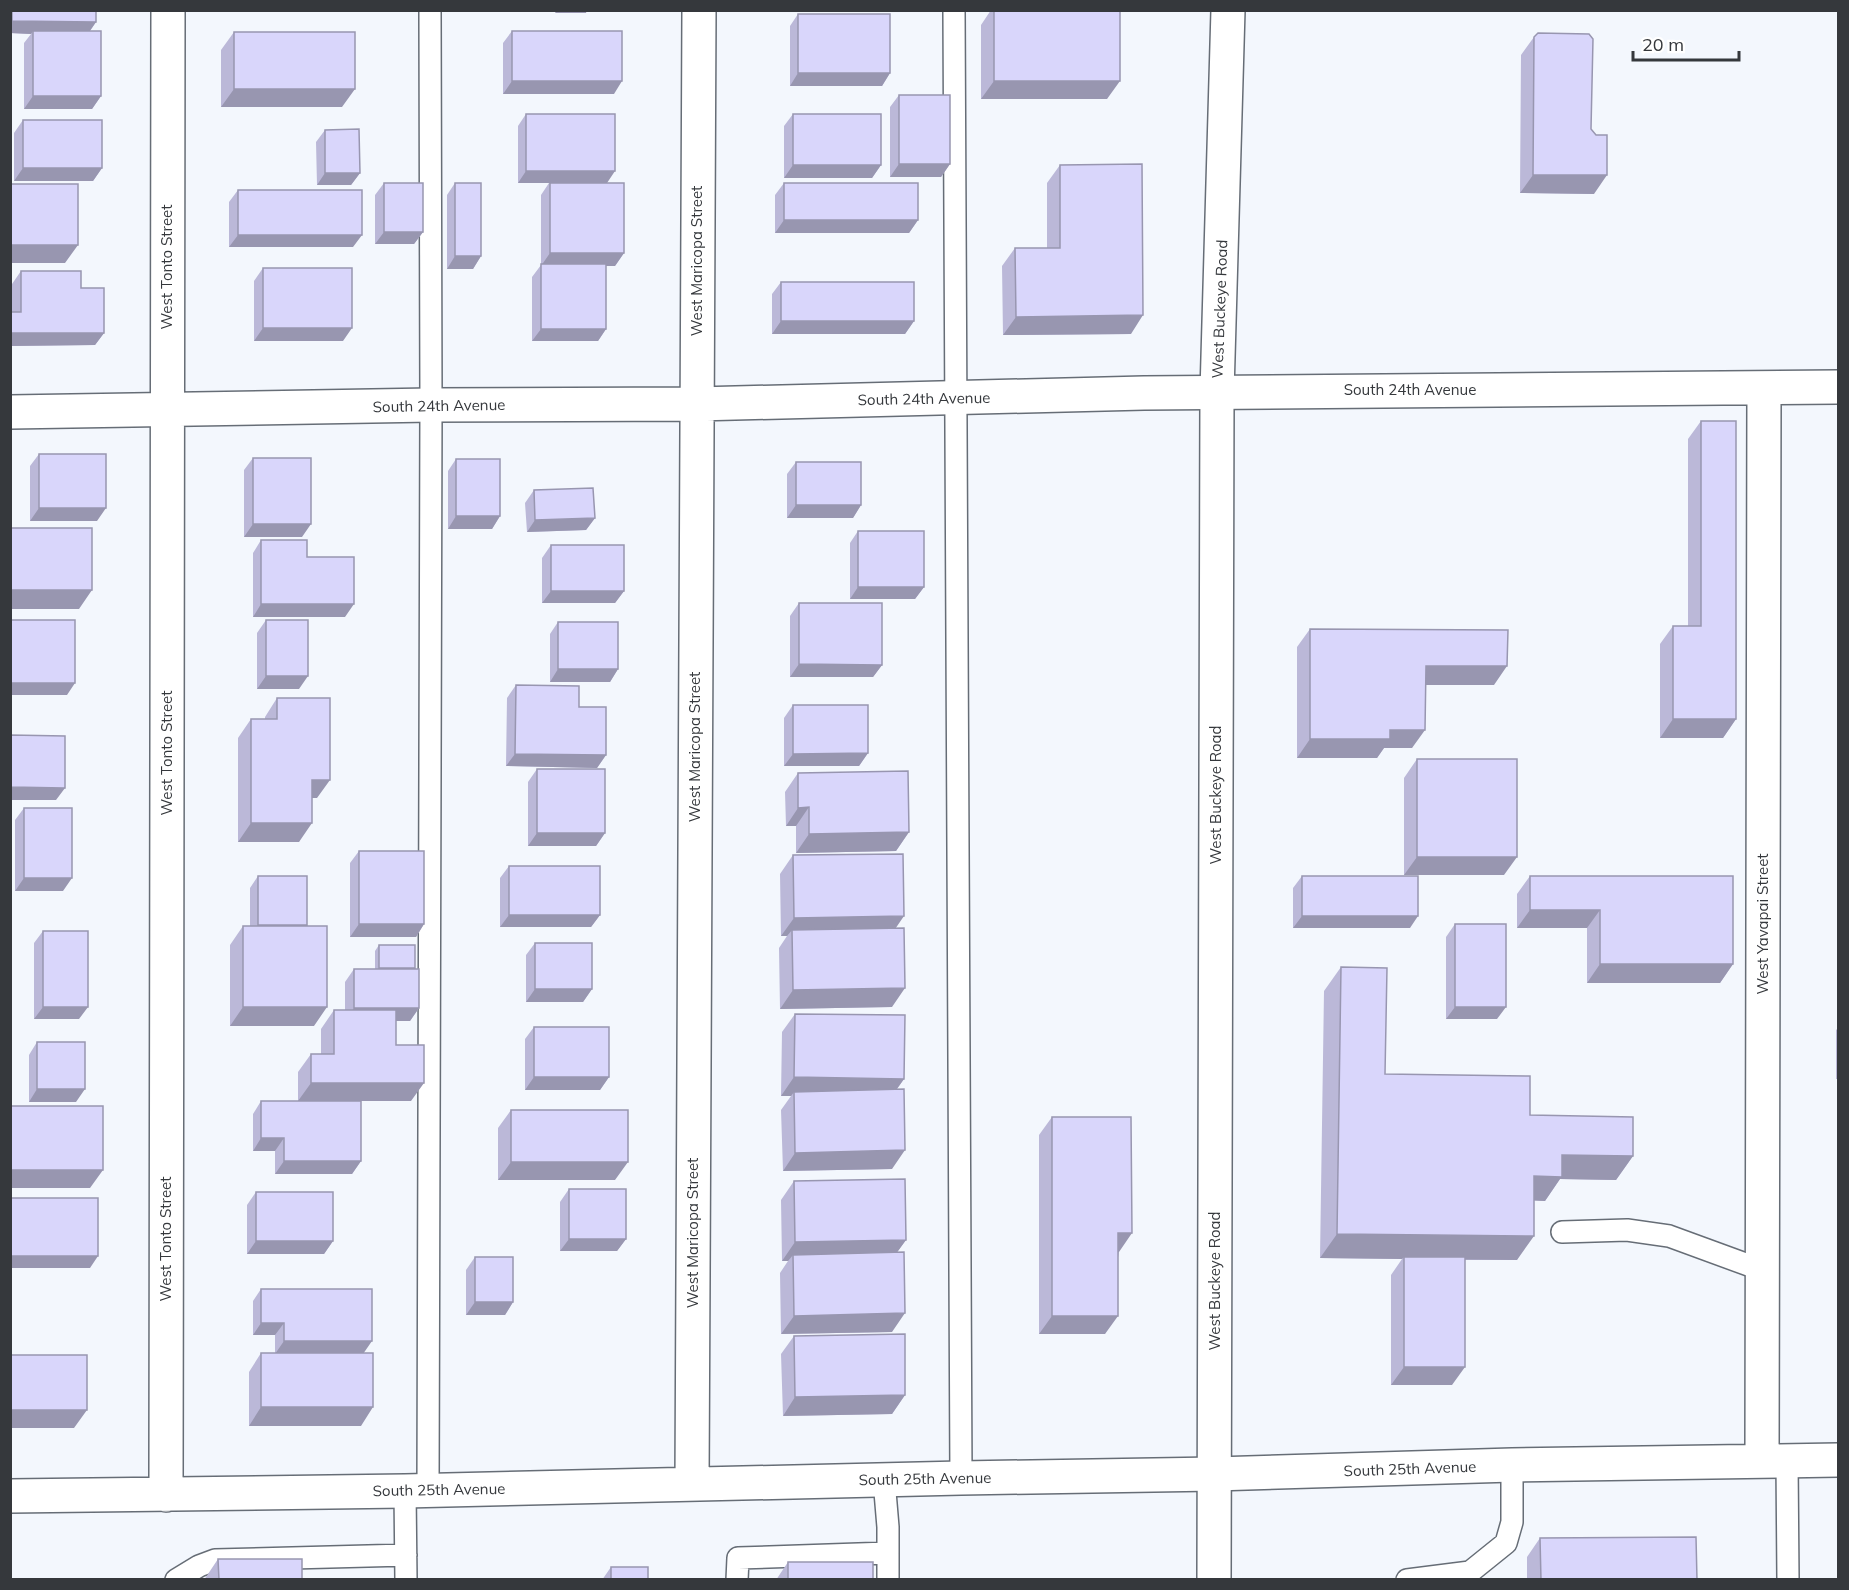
<svg xmlns="http://www.w3.org/2000/svg" width="1849" height="1590" viewBox="0 0 1849 1590" font-family="Mulish,sans-serif">
<rect width="100%" height="100%" fill="#f3f7fd"/>
<g fill="none" stroke-linecap="round" stroke-linejoin="round">
<defs>
<path id="lane" d="M954,10L961,1478
M1562,1232L1627,1230L1669,1236L1762,1270
M1787,1461L1788,1580
M884,1480L888,1527V1580
M405,1491L406,1580
M428,1491L431,405L430,10
M176,1580L199,1566L215,1560L406,1555
M737,1580L738,1558L888,1553
M1407,1580L1470,1572L1506,1543L1512,1522V1465"/>
<path id="street" d="M10,412L431,405L697,404L1144,393L1838,387
M1762,1461L1764,388
M692,1484L699,10
M166,1495L168,10
M10,1496L405,1491L961,1478L1215,1474L1512,1465L1838,1460"/>
<path id="secondary" d="M1214,1580L1217,392L1228,10"/>
</defs>
<!-- lane casing -->
<use href="#lane" stroke="#666d76" stroke-width="24"/>
<!-- street casing -->
<use href="#street" stroke="#666d76" stroke-width="36"/>
<!-- secondary casing -->
<use href="#secondary" stroke="#666d76" stroke-width="36"/>
<!-- lane -->
<use href="#lane" stroke="#fff" stroke-width="21"/>
<!-- street -->
<use href="#street" stroke="#fff" stroke-width="33"/>
<!-- secondary -->
<use href="#secondary" stroke="#fff" stroke-width="33"/>
</g>
<!-- wall -->
<path fill="#bbb8d8" d="M10,10H96V22L90,31L101,96L92,109H24V43L31,34L10,33Z
M991,10H1120L1107,99H981V25Z
M798,14L890,73L882,86H790V26Z
M512,31L614,94H503V43Z
M234,32L342,107H221V50Z
M1534,37L1591,129L1594,194L1520,193L1521,55Z
M899,95L950,164L941,177H890V107Z
M526,114L607,183L624,253L615,266H606V329L598,341H532V277L541,265V195L549,183H518V126Z
M793,114L881,165L872,178H784V126Z
M23,120L102,168L93,181H14V133Z
M325,130L360,173L351,185H317L316,142Z
M1060,165L1131,334L1003,335L1002,266L1015,248H1047V183Z
M384,183L423,232L414,244H375V195Z
M455,183L481,256L473,269H447V195Z
M784,183L918,220L909,233H775V195Z
M238,190L353,247H229V202Z
M263,268L343,341H254V281Z
M21,271L81,288L104,333L95,345L10,346V312H12V284Z
M781,282L914,321L905,334H772V294Z
M1701,421L1736,719L1723,738H1660V644L1673,626H1688V439Z
M39,454L97,521H30V466Z
M253,458L302,537H244V470Z
M456,459L500,516L492,529H448V471Z
M796,462L861,505L853,518H787V474Z
M534,490L595,518L586,530L527,532L525,503Z
M858,531L924,587L915,599H850V543Z
M261,540L307,557L345,617H253V553Z
M551,545L624,591L615,603H542V558Z
M799,603L882,665L873,677H790V616Z
M266,620L299,689H257V633Z
M558,622L618,669L610,682H550V634Z
M1310,629L1494,685H1425L1412,748H1384L1377,758H1297V647Z
M516,685L579,707L606,755L597,768L506,766L507,698Z
M277,698L317,798H312L299,842H238V738L251,719H265V717Z
M793,705L868,753L859,766H784V718Z
M1417,759L1504,875H1404V778Z
M537,769L605,833L596,846H528V782Z
M798,773L909,832L896,851L796,853V826H786L785,792Z
M24,808L63,891H15V820Z
M359,851L424,924L416,937H350V863Z
M793,855L896,928L892,1007L780,1009L779,948L787,936H781L780,874Z
M509,866L600,915L591,927H500V878Z
M258,876L307,925L306,926L314,1026H230V945L243,926H250V888Z
M1302,876L1410,928H1293V888Z
M1530,876L1733,964L1720,983H1587V928H1517V894Z
M1455,924L1497,1019H1446V937Z
M43,931L79,1019H34V943Z
M535,943L592,989L583,1002H526V955Z
M379,945L415,968L414,969L419,1008L410,1021H396V1045L411,1101H361V1161L352,1174H275V1151H253V1114L261,1101H298V1072L311,1054H321V1029L334,1010H345V982L354,969H375V951Z
M1341,967L1385,1074L1530,1115L1633,1156L1616,1180L1560,1179L1545,1201L1534,1200L1517,1260H1465L1452,1385H1391V1275L1402,1259L1320,1258L1324,991Z
M795,1014L904,1079L897,1089L892,1169L783,1171L781,1110L791,1096H781L782,1032Z
M534,1027L609,1077L600,1090H525V1039Z
M1839,1027V1079H1836V1030Z
M37,1042L76,1102H29V1055Z
M511,1110L615,1180H498V1128Z
M1052,1117L1119,1252L1105,1334H1039V1135Z
M794,1181L906,1240L897,1252L892,1332L781,1334L780,1273L788,1261H782L781,1200Z
M569,1189L626,1239L617,1251H560V1202Z
M256,1192L333,1241L324,1254H247V1205Z
M475,1257L513,1302L505,1315H466V1270Z
M261,1289L363,1353L361,1426H249V1372L261,1353H275V1335H253V1301Z
M794,1336L905,1395L892,1414L783,1416L781,1354Z
M1540,1538L1697,1580H1527V1557Z
M218,1559L302,1580H204Z
M788,1562L873,1580H776Z
M611,1567L648,1580H602Z"/>
<!-- shaded-wall -->
<path fill="#9896b0" d="M233,10H290L289,11H233Z
M557,10H587L586,13H555Z
M12,21L96,22L87,35L33,31L31,34L10,33V23Z
M798,73H890L882,86H790Z
M512,81H622L614,94H503Z
M994,81H1120L1107,99H981Z
M234,89H355L342,107H221Z
M33,96H101L92,109H24Z
M899,164H950L941,177H890Z
M793,165H881L872,178H784Z
M23,168H102L93,181H14Z
M526,171H615L607,183H518Z
M325,173H360L351,185H317Z
M1533,175H1607L1594,194L1520,193Z
M784,220H918L909,233H775Z
M384,232H423L414,244H375Z
M238,235H362L353,247H229Z
M10,245H78L65,263H10Z
M550,253H624L615,266H541Z
M455,256H481L473,269H447Z
M1143,315L1131,334L1003,335L1016,317Z
M781,321H914L905,334H772Z
M263,328H352L343,341H254Z
M541,329H606L598,341H532Z
M10,333H104L95,345L10,346Z
M796,505H861L853,518H787Z
M39,508H106L97,521H30Z
M456,516H500L492,529H448Z
M595,518L586,530L527,532L535,520Z
M253,524H311L302,537H244Z
M858,587H924L915,599H850Z
M10,590H92L79,609H10Z
M551,591H624L615,603H542Z
M261,604H354L345,617H253Z
M799,664L882,665L873,677H790Z
M1426,666H1507L1494,685H1413Z
M558,669H618L610,682H550Z
M266,676H308L299,689H257Z
M10,683H75L67,695H10Z
M1673,719H1736L1723,738H1660Z
M1390,730H1425L1412,748H1384L1377,758H1297L1310,739Z
M868,753L859,766H784L793,754Z
M515,754L606,755L597,768L506,766Z
M312,780H330L317,798H299Z
M10,787L65,788L56,800H10Z
M809,807L796,826H786L798,808Z
M251,823H312L299,842H238Z
M909,832L896,851L796,853L809,834Z
M537,833H605L596,846H528Z
M1417,857H1517L1504,875H1404Z
M24,878H72L63,891H15Z
M1530,910H1600L1587,928H1517Z
M509,915H600L591,927H500Z
M904,916L891,935L792,930L787,936H781L794,918Z
M1302,916H1418L1410,928H1293Z
M359,924H424L416,937H350Z
M1600,964H1733L1720,983H1587Z
M379,968H415L410,974H375Z
M905,988L892,1007L780,1009L793,990Z
M535,989H592L583,1002H526Z
M43,1007H88L79,1019H34Z
M243,1007H327L314,1026H230Z
M1455,1007H1506L1497,1019H1446Z
M354,1008H419L410,1021H345Z
M534,1077H609L600,1090H525Z
M794,1077L904,1079L891,1097L794,1092L791,1096H781Z
M311,1083H424L411,1101H298Z
M37,1089H85L76,1102H29Z
M261,1138H284L275,1151H253Z
M905,1150L892,1169L783,1171L795,1153Z
M1562,1155L1633,1156L1616,1180L1560,1179L1545,1201L1518,1200L1534,1176Z
M284,1161H361L352,1174H275Z
M511,1162H628L615,1180H498Z
M10,1170H103L90,1188H10Z
M1118,1233H1132L1119,1252H1105Z
M1337,1234L1534,1236L1517,1260L1404,1259V1257L1402,1259L1320,1258Z
M569,1239H626L617,1251H560Z
M906,1240L893,1258L793,1255L788,1261H782L795,1242Z
M256,1241H333L324,1254H247Z
M11,1256H98L90,1268H10Z
M475,1302H513L505,1315H466Z
M905,1313L892,1332L781,1334L794,1316Z
M1052,1316H1118L1105,1334H1039Z
M261,1323H284L275,1335H253Z
M284,1341H372L363,1354H275Z
M1404,1367H1465L1452,1385H1391Z
M905,1395L892,1414L783,1416L795,1397Z
M261,1407H373L361,1426H249Z
M10,1410H87L74,1428H10Z"/>
<!-- building -->
<path fill="#d9d6fb" stroke="#9896b0" stroke-width="1.5" d="M12,10H96V22L12,21Z
M994,10H1120V81H994Z
M798,14H890V73H798Z
M33,31H101V96H33Z
M512,31H622V81H512Z
M234,32H355V89H234Z
M1538,33L1589,34L1593,39L1591,129L1596,135H1607V175H1533L1534,37Z
M899,95H950V164H899Z
M526,114H615V171H526Z
M793,114H881V165H793Z
M23,120H102V168H23Z
M359,129L360,173H325V130Z
M1142,164L1143,315L1016,317L1015,248H1060V165Z
M384,183H423V232H384Z
M455,183H481V256H455Z
M550,183H624V253H550Z
M784,183H918V220H784Z
M10,184H78V245H10Z
M238,190H362V235H238Z
M541,264H606V329H541Z
M263,268H352V328H263Z
M21,271H81V288H104V333H10V312H21Z
M781,282H914V321H781Z
M1701,421H1736V719H1673V626H1701Z
M39,454H106V508H39Z
M253,458H311V524H253Z
M456,459H500V516H456Z
M796,462H861V505H796Z
M593,488L595,518L535,520L534,490Z
M10,528H92V590H10Z
M858,531H924V587H858Z
M261,540H307V557H354V604H261Z
M551,545H624V591H551Z
M799,603H882V665L799,664Z
M10,620H75V683H10Z
M266,620H308V676H266Z
M558,622H618V669H558Z
M1310,629L1508,630L1507,666H1426L1425,730H1390V739H1310Z
M516,685L579,686V707H606V755L515,754Z
M277,698H330V780H312V823H251V719H277Z
M793,705H868V753L793,754Z
M10,735L65,736V788L10,787Z
M1417,759H1517V857H1417Z
M537,769H605V833H537Z
M908,771L909,832L809,834V807L798,808V773Z
M24,808H72V878H24Z
M359,851H424V924H359Z
M903,854L904,916L794,918L793,855Z
M509,866H600V915H509Z
M258,876H307V925H258Z
M1302,876H1418V916H1302Z
M1530,876H1733V964H1600V910H1530Z
M1455,924H1506V1007H1455Z
M243,926H327V1007H243Z
M904,928L905,988L793,990L792,930Z
M43,931H88V1007H43Z
M535,943H592V989H535Z
M379,945H415V968H379Z
M1341,967L1387,968L1385,1074L1530,1076V1115L1633,1117V1156L1562,1155V1177L1534,1176V1236L1337,1234Z
M354,969H419V1008H354Z
M334,1010H396V1045H424V1083H311V1054H334Z
M795,1014L905,1015L904,1079L794,1077Z
M534,1027H609V1077H534Z
M37,1042H85V1089H37Z
M904,1089L905,1150L795,1153L794,1092Z
M261,1101H361V1161H284V1138H261Z
M10,1106H103V1170H10Z
M511,1110H628V1162H511Z
M1052,1117H1131L1132,1233H1118V1316H1052Z
M905,1179L906,1240L795,1242L794,1181Z
M569,1189H626V1239H569Z
M256,1192H333V1241H256Z
M11,1198H98V1256H11Z
M904,1252L905,1313L794,1316L793,1255Z
M475,1257H513V1302H475Z
M1404,1257H1465V1367H1404Z
M261,1289H372V1341H284V1323H261Z
M905,1334V1395L795,1397L794,1336Z
M261,1353H373V1407H261Z
M10,1355H87V1410H10Z
M1696,1537L1697,1580H1541L1540,1538Z
M218,1559H302V1580H219Z
M788,1562H873V1580H788Z
M611,1567H648V1580H611Z"/>
<g text-anchor="middle" stroke-width="5" stroke-linejoin="round" paint-order="stroke">
<!-- street labels -->
<g font-size="15" fill="#35383c" stroke="#fff">
<text transform="translate(697 261) rotate(-90)" y="5">West Maricopa Street</text>
<text transform="translate(167 267) rotate(-90)" y="5">West Tonto Street</text>
<text transform="translate(1220 309) rotate(-88)" y="5">West Buckeye Road</text>
<text x="1410" y="395">South 24th Avenue</text>
<text transform="translate(924 399) rotate(-1)" y="5">South 24th Avenue</text>
<text transform="translate(439 406) rotate(-1)" y="5">South 24th Avenue</text>
<text transform="translate(695 747) rotate(-90)" y="5">West Maricopa Street</text>
<text transform="translate(167 753) rotate(-90)" y="5">West Tonto Street</text>
<text transform="translate(1216 795) rotate(-90)" y="5">West Buckeye Road</text>
<text transform="translate(1763 924) rotate(-90)" y="5">West Yavapai Street</text>
<text transform="translate(693 1233) rotate(-90)" y="5">West Maricopa Street</text>
<text transform="translate(166 1239) rotate(-90)" y="5">West Tonto Street</text>
<text transform="translate(1215 1281) rotate(-90)" y="5">West Buckeye Road</text>
<text transform="translate(1410 1469) rotate(-2)" y="5">South 25th Avenue</text>
<text transform="translate(925 1479) rotate(-1)" y="5">South 25th Avenue</text>
<text transform="translate(439 1490) rotate(-1)" y="5">South 25th Avenue</text>
</g>
</g>
<!-- border -->
<rect width="1849" height="1590" fill="none" stroke="#35383c" stroke-width="24"/>
<!-- scale -->
<path d="M1633 51v9h106v-9" fill="none" stroke="#35383c" stroke-width="3"/>
<text x="1642" y="51" font-size="18" fill="#35383c" stroke="#ffffff" stroke-width="4.5" paint-order="stroke">20 m</text>
</svg>
